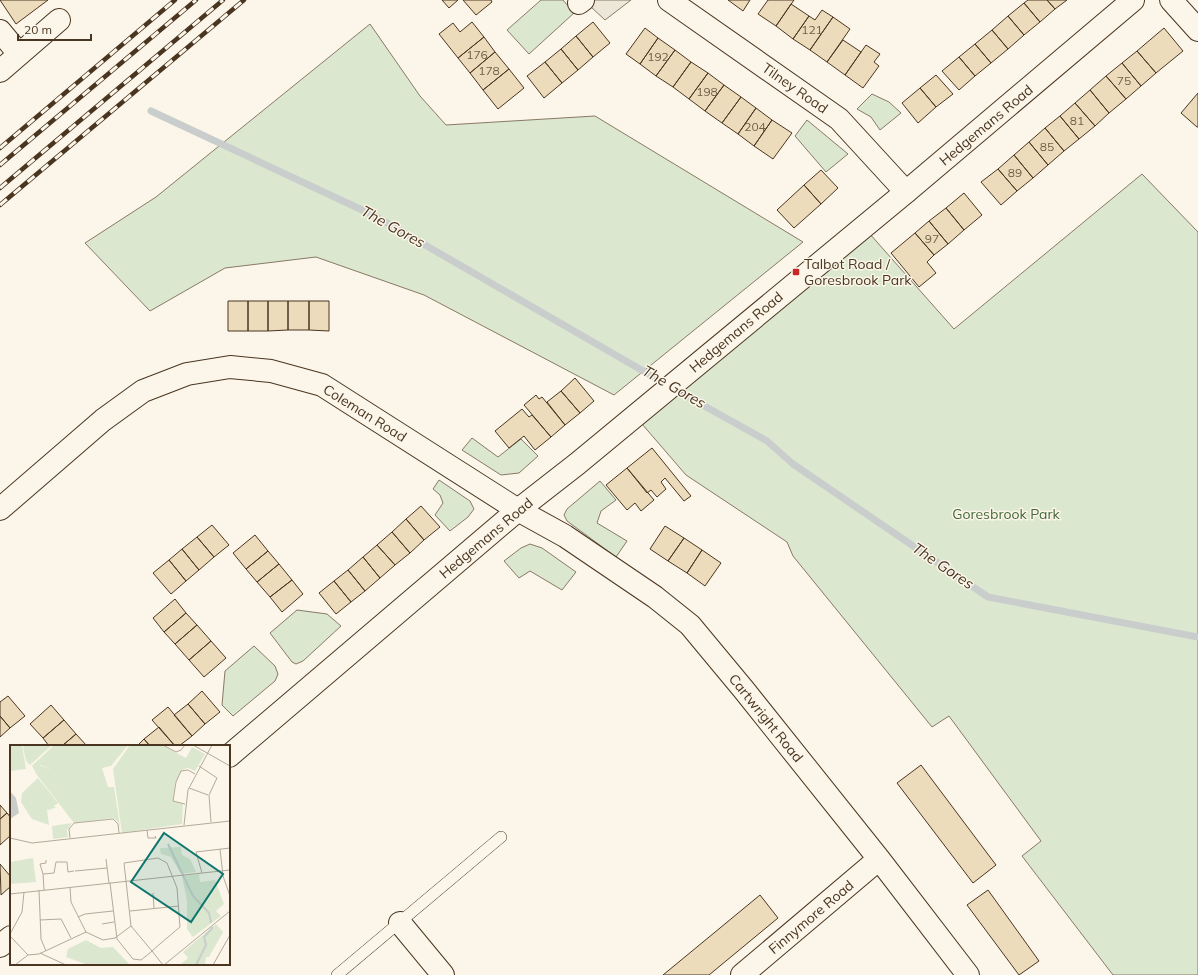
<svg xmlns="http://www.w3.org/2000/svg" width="1198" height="975" viewBox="0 0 1198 975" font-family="Mulish,sans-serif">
<rect width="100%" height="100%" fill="#fbf6e9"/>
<!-- green -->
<path fill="#dce7d0" stroke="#887966" d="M541,0H563L574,13L529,54L507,30Z
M370,24L420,96L446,125L595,116L803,242L614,395L424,295L316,257L225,268L150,311L85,243L156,197Z
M872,94L889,102L901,113L880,130L871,117L857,109Z
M807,120L848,154L826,172L795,136Z
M1142,174L1198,232V975H1113L1022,856L1041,841L949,716L932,727L793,556L787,542L686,475L642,424L869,233L954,329Z
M472,438L498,457L521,439L538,456L519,473L501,475L462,450Z
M439,480L470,501L474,509L468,517L450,531L435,515L443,503L440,495L433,489Z
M600,481L616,500L601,511L597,523L627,541L616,557L567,521L564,515L567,509Z
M530,544L542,548L576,572L562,590L530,571L519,578L504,561L521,548Z
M297,610L327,614L341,626L303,661L296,664L292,662L270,633Z
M254,646L275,666L278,674L275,681L233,716L222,705L225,671Z"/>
<!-- parking -->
<path fill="#ede7d9" stroke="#887966" d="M577,0H631L605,20L590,6Z"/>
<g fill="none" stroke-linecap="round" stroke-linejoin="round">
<!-- stream -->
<path stroke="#c9cecd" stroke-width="7" d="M151,111L375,216L683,394L767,441L793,464L988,597L1198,637"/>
</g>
<!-- building -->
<path fill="#ecdcbc" stroke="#4a3520" d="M0,0H48L16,24Z
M442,0H458L449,8Z
M463,0H491L492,2L476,15Z
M728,0H750L743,11Z
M768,0H794L776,26L758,14Z
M1028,0H1047L1055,9L1040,22L1024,3Z
M1047,0H1067L1055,9Z
M1024,3L1040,22L1024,35L1008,16Z
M791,4L809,16L793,39L776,26Z
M822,10L833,17L810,50L793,39L809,16L815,20Z
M1008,16L1024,35L1008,49L992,30Z
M833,17L850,29L827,62L810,50Z
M472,22L484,37L458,58L439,34L453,23L460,32Z
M593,22L610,43L593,57L576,36Z
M645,28L658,38L640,64L626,54Z
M1164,28L1183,51L1156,73L1137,51Z
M992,30L1008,49L991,63L975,44Z
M576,36L593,57L578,70L561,49Z
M484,37L495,52L470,73L458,58Z
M658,38L675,50L656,76L640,64Z
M843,40L861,52L845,75L827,62Z
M975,44L991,63L975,76L959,57Z
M866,45L880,54L874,62L879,66L863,88L845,75Z
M561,49L578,70L562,83L545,62Z
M675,50L691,62L673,87L656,76Z
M1137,51L1156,73L1141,86L1122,63Z
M495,52L509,69L483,90L470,73Z
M959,57L975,76L959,90L942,71Z
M545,62L562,83L544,98L527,76Z
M691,62L708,73L689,99L673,87Z
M1122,63L1141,86L1126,99L1106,76Z
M509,69L524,88L498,109L483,90Z
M708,73L724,85L705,111L689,99Z
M936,75L953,94L936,107L920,88Z
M1106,76L1126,99L1109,113L1090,90Z
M724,85L741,97L722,123L705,111Z
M920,88L936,107L918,123L902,103Z
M1090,90L1109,113L1095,126L1075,103Z
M1198,93V127H1197L1181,113Z
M741,97L756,108L738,134L722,123Z
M1075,103L1095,126L1079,139L1060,116Z
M756,108L772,120L754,146L738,134Z
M1060,116L1079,139L1064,151L1045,128Z
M772,120L792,133L773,159L754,146Z
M1045,128L1064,151L1048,165L1029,142Z
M1029,142L1048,165L1033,178L1014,155Z
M1014,155L1033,178L1017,191L998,169Z
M998,169L1017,191L1001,205L981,182Z
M821,170L838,188L821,204L804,185Z
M804,185L821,204L794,228L777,210Z
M964,193L982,215L964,230L946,208Z
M946,208L964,230L948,244L929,221Z
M929,221L948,244L934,255L915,233Z
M915,233L934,255L927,262L936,273L919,287L891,253Z
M228,301H248V331H228Z
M248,301H268V331H248Z
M268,301H288V330L268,331Z
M288,301H309V330H288Z
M309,301H329V331L309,330Z
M575,378L594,401L580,413L561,391Z
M561,391L580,413L565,425L547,402Z
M536,395L539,399L542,397L565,425L551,437L524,405Z
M522,409L529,417L532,415L551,437L535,450L524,436L509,448L495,431Z
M652,448L691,496L684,501L665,478L661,482L666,489L657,497L651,490L647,493L627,468Z
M627,468L654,500L641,511L635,503L627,510L606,485Z
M421,506L440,527L424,540L406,519Z
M406,519L424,540L410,553L392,532Z
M212,525L229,545L214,557L197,537Z
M665,526L684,538L668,561L650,549Z
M392,532L410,553L395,565L377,545Z
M255,535L268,551L246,569L233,553Z
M197,537L214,557L199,570L182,549Z
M684,538L702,550L687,573L668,561Z
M377,545L395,565L380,578L363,557Z
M182,549L199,570L186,581L169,560Z
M702,550L721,563L705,586L687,573Z
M268,551L279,564L257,582L246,569Z
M363,557L380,578L365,591L348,570Z
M169,560L186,581L171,594L153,573Z
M279,564L292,580L270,597L257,582Z
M348,570L365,591L351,602L334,581Z
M292,580L303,594L282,612L270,597Z
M334,581L351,602L336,614L319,593Z
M175,599L186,613L164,632L153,618Z
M186,613L197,625L175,644L164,632Z
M197,625L211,641L189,660L175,644Z
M211,641L226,658L204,677L189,660Z
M202,691L220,712L205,724L188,704Z
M8,696L25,716L10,728L0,716V702Z
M188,704L205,724L192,736L174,715Z
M51,705L64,720L43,738L30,724Z
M168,707L192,736L179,746H175L152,720Z
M0,716L10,728L0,737Z
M64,720L76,734L62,746H49L43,738Z
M159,727L175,746H150L144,739Z
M76,734L87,746H62Z
M144,739L150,746H137Z
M921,765L996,865L973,883L897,783Z
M0,805L7,813L0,819Z
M7,813L11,818V835L0,845V819Z
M0,864L11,877V886L1,895Z
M988,890L1039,961L1019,975L967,905Z
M760,895L778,918L709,975H663Z"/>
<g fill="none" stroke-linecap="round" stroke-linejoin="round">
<defs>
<path id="service" d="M337,975L501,837"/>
<path id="minor" d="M669,0L839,119L906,192
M1171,0L1198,30
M579,3L583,0
M0,31L19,54
M0,71L59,20
M0,509L103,420L143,391L187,374L230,367L271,371L322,385L518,510L565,536L655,597L690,625L744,690L879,859L968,975
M400,923L443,975
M742,975L879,859"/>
<path id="tertiary" d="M229,756L518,510L577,464L906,192L1133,0
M0,946L11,937"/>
</defs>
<!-- service casing -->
<use href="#service" stroke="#4a3520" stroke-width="12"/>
<!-- minor casing -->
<use href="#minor" stroke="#4a3520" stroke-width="24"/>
<!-- tertiary casing -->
<use href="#tertiary" stroke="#4a3520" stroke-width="24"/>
<!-- service -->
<use href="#service" stroke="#fbf6e9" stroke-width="11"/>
<!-- minor -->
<use href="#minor" stroke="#fbf6e9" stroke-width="22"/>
<!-- tertiary -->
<use href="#tertiary" stroke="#fbf6e9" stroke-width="22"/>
<defs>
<path id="rail" d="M0,148L175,0
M0,165L196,0
M0,188L223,0
M0,205L244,0"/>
</defs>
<!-- rail casing -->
<use href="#rail" stroke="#4a3520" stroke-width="4.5"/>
<!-- rail -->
<use href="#rail" stroke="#fbf6e9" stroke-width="3" stroke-dasharray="9" stroke-linecap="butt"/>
</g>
<!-- markers -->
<rect fill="#c62828" stroke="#fbf6e9" stroke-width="1.5" x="792" y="268" width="8" height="8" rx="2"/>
<g text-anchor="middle" stroke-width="3" stroke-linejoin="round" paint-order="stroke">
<!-- number labels -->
<g font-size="12" fill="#725f47">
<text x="812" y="34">121</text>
<text x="477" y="59">176</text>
<text x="658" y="61">192</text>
<text x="489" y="75">178</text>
<text x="1124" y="85">75</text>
<text x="707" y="96">198</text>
<text x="1077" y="125">81</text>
<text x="755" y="131">204</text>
<text x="1047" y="151">85</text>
<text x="1015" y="177">89</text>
<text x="932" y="243">97</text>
</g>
<!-- street labels -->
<g font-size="14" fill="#4a3520" stroke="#fbf6e9">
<text transform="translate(795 88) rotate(35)" y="5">Tilney Road</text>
<text transform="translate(986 125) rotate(-40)" y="5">Hedgemans Road</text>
<text transform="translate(736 332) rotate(-40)" y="5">Hedgemans Road</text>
<text transform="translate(365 413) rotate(32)" y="5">Coleman Road</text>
<text transform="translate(486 538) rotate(-40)" y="5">Hedgemans Road</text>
<text transform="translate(766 718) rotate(51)" y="5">Cartwright Road</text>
<text transform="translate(811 917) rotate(-40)" y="5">Finnymore Road</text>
</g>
<!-- poi labels -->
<g font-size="14" fill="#4a3520" stroke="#fbf6e9" text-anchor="start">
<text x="804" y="269">Talbot Road /<tspan x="804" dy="16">Goresbrook Park</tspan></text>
</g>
<!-- park labels -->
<g font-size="14" fill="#436837" stroke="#fbf6e9">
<text x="1006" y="519">Goresbrook Park</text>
</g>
<!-- water labels -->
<g font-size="15" font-style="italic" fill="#4a3520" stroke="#fbf6e9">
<text transform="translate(393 227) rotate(29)" y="5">The Gores</text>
<text transform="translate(674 387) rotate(30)" y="5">The Gores</text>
<text transform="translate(943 566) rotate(34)" y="5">The Gores</text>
</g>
</g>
<!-- overview -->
<g transform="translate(10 745)">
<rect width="220" height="220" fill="#fbf6e9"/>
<path d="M0,0H12L16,24L0,26ZM18,0H42L20,20L16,16L13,2ZM44,0H118L101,21L92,23L98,42H104L111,87L109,78L103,73L64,78L27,30L22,21L29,20L42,25L31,20L22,21ZM120,0H152L176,13L182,2L195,9L185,26L178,23L172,25L165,38L163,56L173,59L172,79L112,88L103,24ZM28,33L48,58L44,61L46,63L40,64L42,66L37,64L39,80L22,74L11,57L12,48ZM62,78L57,85L58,92L43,94L42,81ZM171,102L172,110L180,114L186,127L171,129L161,112L151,109L150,103ZM23,113L26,137L0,139V117ZM189,129L190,137L205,135L214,159L206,166L211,171L183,192L177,184V156L172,131ZM206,179L213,187L199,212H196L195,220H170L178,213L173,207ZM76,195L91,203L103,202L120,220H78L56,212L58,204Z" fill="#dce7d0"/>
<path d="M0,46L6,53L9,68L0,74Z" fill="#c9cecd"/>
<path fill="none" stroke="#c9cecd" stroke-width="2" d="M158,99L183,151L199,168L201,178M186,220L196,200L194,192L203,182"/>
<path fill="none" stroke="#b4a999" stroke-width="1" d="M153,0L166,7L171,5L175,0M183,0L220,21M189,21L207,33L199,50L201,77M179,43L198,50M175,59L163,56L166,37L171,26L178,25L185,29M174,80L178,45L202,0M137,85L138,93H146L145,91M0,93L22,98L220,76M60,93L59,84L64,78L103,74L108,79L109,88M210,104L213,131L220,151M96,114L99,138M65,126L97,123M192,128L186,107L220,103M33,129L30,119L36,118V115M100,138L107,194L123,214L131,215L141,207L142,206L151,198L170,182L167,143L157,118L148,113L114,118L121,181L142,206L153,220M60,142L61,157L76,187L93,195L105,193L121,181M29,145L31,194L36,206M34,145L33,129L44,128L46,117H57L58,127L64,126M143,148L144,163M0,149L220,125M120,166L169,161M68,172L75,169L103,166M30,175L51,174L61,193M92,179L104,177M0,189L12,167L14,147M0,191L18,210M30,208L56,220M18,210L29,209L76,187M5,220L18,210M154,220L220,166M203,220L220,190"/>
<path fill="#0f766e" fill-opacity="0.15" stroke="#0f766e" stroke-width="2" d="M154,88L213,129L181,177L121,137Z"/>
<rect width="220" height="220" fill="none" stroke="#4a3520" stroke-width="2"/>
</g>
<!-- scale -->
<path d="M18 34v6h73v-6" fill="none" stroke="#4a3520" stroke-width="2"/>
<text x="24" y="34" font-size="12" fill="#4a3520" stroke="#fbf6e9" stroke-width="3" paint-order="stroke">20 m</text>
</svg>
